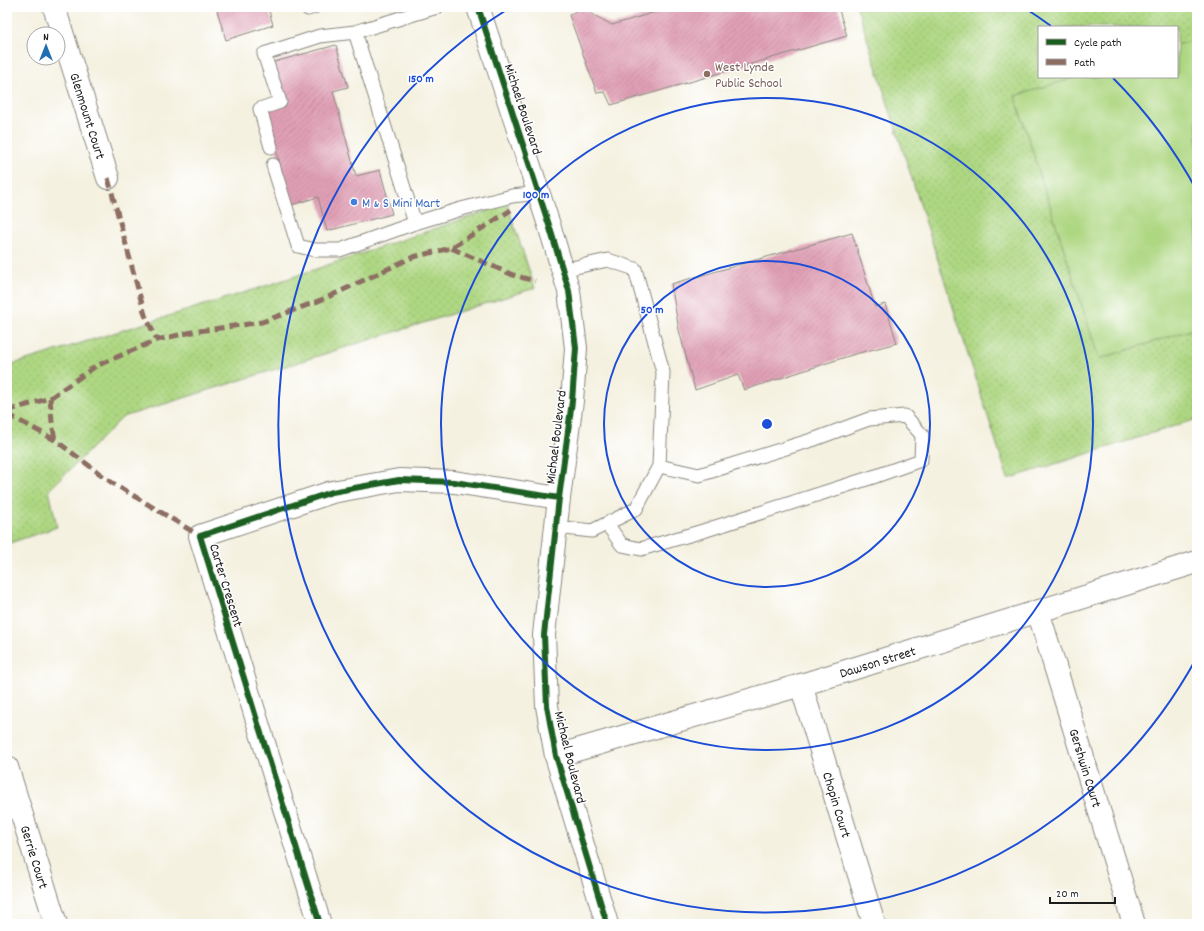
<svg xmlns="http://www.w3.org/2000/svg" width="1204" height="931" viewBox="0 0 1204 931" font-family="Dekko,sans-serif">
<defs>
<pattern id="park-dots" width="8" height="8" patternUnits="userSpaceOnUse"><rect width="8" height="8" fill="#aed782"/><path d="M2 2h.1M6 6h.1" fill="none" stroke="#95b870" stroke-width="1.8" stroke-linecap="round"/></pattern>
<pattern id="building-hatch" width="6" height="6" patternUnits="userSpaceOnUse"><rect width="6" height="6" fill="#e09fb5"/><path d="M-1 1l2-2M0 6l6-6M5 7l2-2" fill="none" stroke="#c0889b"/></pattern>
</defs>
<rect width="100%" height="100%" fill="#fff"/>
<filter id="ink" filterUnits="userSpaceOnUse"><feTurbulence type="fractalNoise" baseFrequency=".025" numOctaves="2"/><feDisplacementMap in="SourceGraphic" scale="8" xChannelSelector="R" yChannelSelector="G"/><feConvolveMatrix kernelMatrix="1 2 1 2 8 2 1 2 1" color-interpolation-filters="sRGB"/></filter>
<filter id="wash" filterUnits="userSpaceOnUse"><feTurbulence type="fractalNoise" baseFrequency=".012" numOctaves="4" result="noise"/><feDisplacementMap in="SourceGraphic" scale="16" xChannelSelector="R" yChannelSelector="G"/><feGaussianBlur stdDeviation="0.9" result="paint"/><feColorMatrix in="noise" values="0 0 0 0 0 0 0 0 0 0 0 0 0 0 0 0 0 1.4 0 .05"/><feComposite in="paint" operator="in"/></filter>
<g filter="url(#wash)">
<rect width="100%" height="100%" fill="#f4f1e0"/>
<!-- park -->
<path fill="url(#park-dots)" stroke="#657a4f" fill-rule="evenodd" d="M857,7H1197V419L1008,479ZM1039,27H1177V77H1039Z
M507,204L535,288L123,417L49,490L57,527L7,544V366L272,284Z"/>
<!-- pitch -->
<path fill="#aed782" stroke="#657a4f" d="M1197,38V328L1099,359L1015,96L1076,77H1177V45Z"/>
<g id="blocks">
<!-- building -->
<path fill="url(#building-hatch)" d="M216,7H268L273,25L226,40Z
M658,7H838L847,36L611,105L605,92L597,93L569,15L581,8L612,25L659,11Z
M336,45L348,87L333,91L356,176L380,170L392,214L327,231L318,197L291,205L265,109L285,103L274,62Z
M852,233L875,307L885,304L897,343L855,354L744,390L738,375L695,390L679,330L671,284Z"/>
</g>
</g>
<g filter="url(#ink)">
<use href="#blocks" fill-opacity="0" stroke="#88867e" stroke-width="1"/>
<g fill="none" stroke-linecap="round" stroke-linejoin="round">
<defs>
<path id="lane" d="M306,7L308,9L314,7
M355,32L415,223
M271,147L260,109L280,102L264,54L320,36L355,32L437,7
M273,165L298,246L315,250H340L415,223L461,209L512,196L539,193
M607,524L622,545L641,549L703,531L876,476L921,460L922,435L905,416L869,419L815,439L699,475L659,466
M556,527L592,531L636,509L659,466L663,372L635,269L608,260L562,270"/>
<g id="street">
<path id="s1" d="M54,7L108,178"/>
<path d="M478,7L549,225L569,291L576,348L572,401L559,498L544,635L547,706L556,756L607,924"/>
<path id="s2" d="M1038,611L1134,924"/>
<path id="s3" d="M801,685L874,924"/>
<path id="s4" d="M556,756L801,685L1197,562"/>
<path id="s5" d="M7,767L56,924"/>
<path d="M320,924L200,536L332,492L399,480L454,482L559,498"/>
</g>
</defs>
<!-- lane casing -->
<use href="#lane" stroke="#88867e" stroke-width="15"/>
<!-- street casing -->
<use href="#street" stroke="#88867e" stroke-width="24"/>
<!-- lane -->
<use href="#lane" stroke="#fff" stroke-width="13"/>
<!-- street -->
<use href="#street" stroke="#fff" stroke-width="22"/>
<!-- quiet -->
<path stroke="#8d6e63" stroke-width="5" stroke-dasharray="10 5" stroke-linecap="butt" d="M108,178L145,315L157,340
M451,248L513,275L535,281
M50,398L52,422L55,440
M7,411L50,398L96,366L157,340L192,332L262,322L326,298L413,257L451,248L511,210
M7,414L55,440L111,482L200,536"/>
<defs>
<path id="cycleway" d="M478,7L549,225L569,291L576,348L572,401L559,498L544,635L547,706L556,756L607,924
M320,924L200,536L332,492L399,480L454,482L559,498"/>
</defs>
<!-- cycleway casing -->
<use href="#cycleway" stroke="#fff" stroke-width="8"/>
<!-- cycleway -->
<use href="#cycleway" stroke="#1b5e20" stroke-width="6"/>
</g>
</g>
<!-- distance rings -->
<g fill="none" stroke="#1d4ed8" stroke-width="2">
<circle cx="767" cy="424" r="163"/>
<circle cx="767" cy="424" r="326"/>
<path d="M1197 657A489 489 0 1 1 511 7M1023 7A489 489 0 0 1 1051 26M1113 78A489 489 0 0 1 1197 191"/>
</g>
<!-- markers -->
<circle fill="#8d6e63" stroke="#fff" stroke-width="1.5" cx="707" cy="74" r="4"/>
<circle fill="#3f7fe0" stroke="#fff" stroke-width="1.5" cx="354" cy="202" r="4"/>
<g text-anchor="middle" stroke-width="3" stroke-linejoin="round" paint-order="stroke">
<!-- education labels -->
<g font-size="14" fill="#785e54" stroke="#fff" text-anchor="start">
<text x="715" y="71">West Lynde<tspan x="715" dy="16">Public School</tspan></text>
</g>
<!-- street labels -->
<g font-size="14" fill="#1c1c1c" stroke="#fff">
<text transform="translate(524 109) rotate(72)" y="5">Michael Boulevard</text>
<text dy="5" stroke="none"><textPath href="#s1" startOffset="114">Glenmount Court</textPath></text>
<text transform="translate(555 437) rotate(-83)" y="5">Michael Boulevard</text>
<text transform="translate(227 585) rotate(73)" y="5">Carter Crescent</text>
<text dy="5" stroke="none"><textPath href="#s4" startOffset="335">Dawson Street</textPath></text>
<text transform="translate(571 757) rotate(76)" y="5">Michael Boulevard</text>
<text dy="5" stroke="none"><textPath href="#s2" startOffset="164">Gershwin Court</textPath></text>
<text dy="5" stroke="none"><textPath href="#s3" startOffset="125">Chopin Court</textPath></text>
<text dy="5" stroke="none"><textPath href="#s5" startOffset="94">Gerrie Court</textPath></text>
</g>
<!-- shop labels -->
<g font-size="14" fill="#366cbe" stroke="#fff" text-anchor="start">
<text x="362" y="207">M &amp; S Mini Mart</text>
</g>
</g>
<circle cx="767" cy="424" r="6" fill="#1d4ed8" stroke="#fff" stroke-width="2"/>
<g font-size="12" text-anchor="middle" font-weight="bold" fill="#1d4ed8" stroke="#fff" stroke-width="3" stroke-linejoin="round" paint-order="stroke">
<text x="421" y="82">150 m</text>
<text x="536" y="198">100 m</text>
<text x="652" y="313">50 m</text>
</g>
<!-- margin -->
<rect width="1204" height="931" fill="none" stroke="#fff" stroke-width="24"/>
<!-- legend -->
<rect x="1038" y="26" width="140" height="52" fill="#ffffff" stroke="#a4a4a4"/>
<rect x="1046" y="39" width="20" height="6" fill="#1b5e20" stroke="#a4a4a4"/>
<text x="1074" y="46" font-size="12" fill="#1c1c1c">Cycle path</text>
<rect x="1046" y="59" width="20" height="6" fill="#8d6e63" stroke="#a4a4a4"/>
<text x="1074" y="66" font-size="12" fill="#1c1c1c">Path</text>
<!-- north arrow -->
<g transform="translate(46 46)"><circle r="19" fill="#ffffff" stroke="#a4a4a4"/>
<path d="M0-3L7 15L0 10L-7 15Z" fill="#1f6fb2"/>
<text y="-6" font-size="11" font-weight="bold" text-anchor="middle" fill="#1c1c1c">N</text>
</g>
<!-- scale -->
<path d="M1050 897v6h65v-6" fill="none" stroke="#1c1c1c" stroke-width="2"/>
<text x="1056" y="897" font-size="12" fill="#1c1c1c" stroke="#ffffff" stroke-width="3" paint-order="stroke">20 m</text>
</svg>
